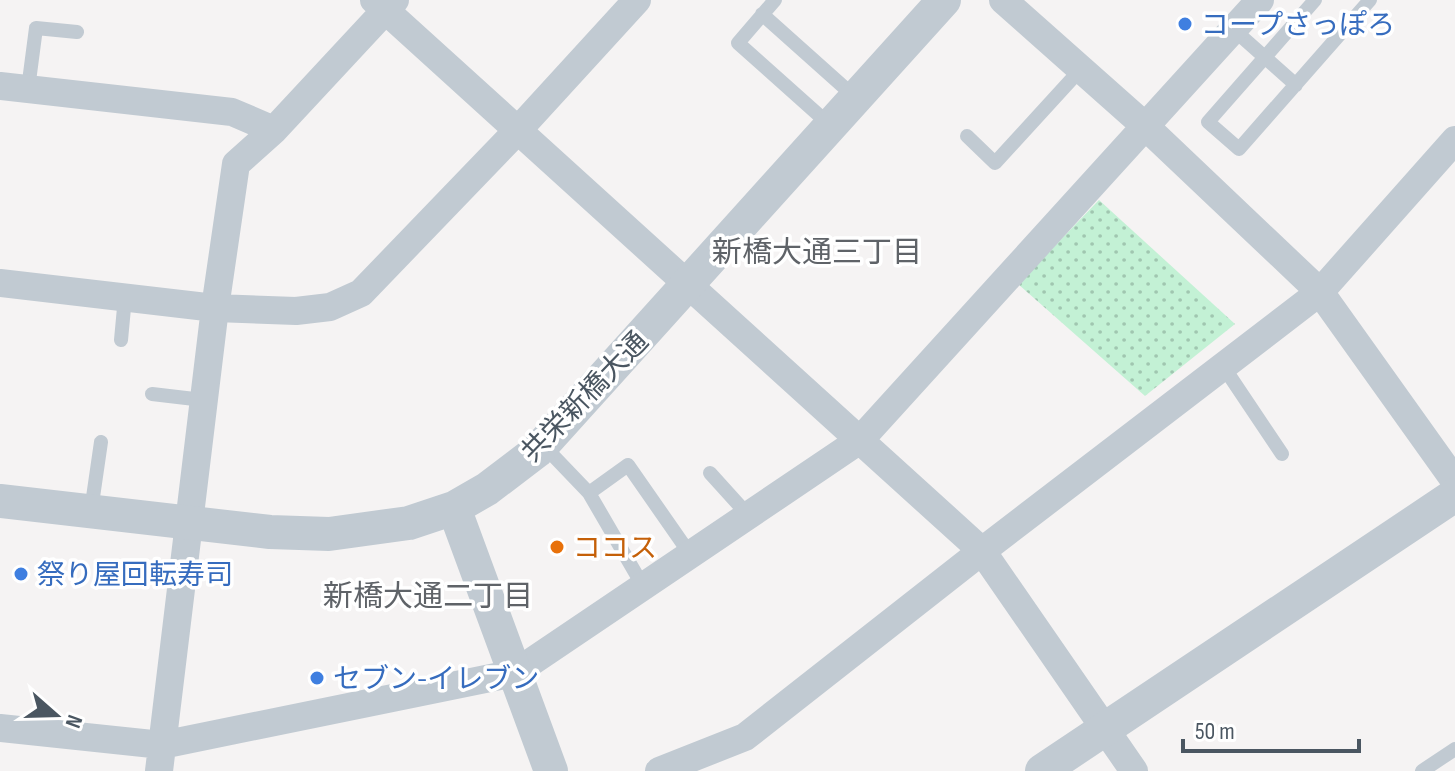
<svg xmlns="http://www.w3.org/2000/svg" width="1455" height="771" viewBox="0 0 1455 771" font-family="'Sofia Sans Condensed','Noto Sans JP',sans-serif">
<defs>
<pattern id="park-dots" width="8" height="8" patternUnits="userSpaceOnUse" patternTransform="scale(2)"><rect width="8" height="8" fill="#c3f1d5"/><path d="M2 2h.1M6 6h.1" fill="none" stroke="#a0c6b0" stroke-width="1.8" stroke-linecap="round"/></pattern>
</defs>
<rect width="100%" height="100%" fill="#f5f3f3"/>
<!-- park -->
<path fill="url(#park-dots)" d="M1099,200L1235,324L1145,396L1018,284Z"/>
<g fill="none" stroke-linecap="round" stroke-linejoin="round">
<!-- service -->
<path stroke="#c1cad2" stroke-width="14" d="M775,0L738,43L831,126
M1315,0L1208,122L1239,149L1370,0
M762,14L856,98
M1233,29L1296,85
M28,89L36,28L77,32
M967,136L995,163L1081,69
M121,340L125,297
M1223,366L1282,454
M152,394L203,400
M543,445L589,493L643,586
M710,473L748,515
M589,493L628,465L690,554
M91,511L101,442
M1422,771L1455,749"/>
<!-- minor -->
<path stroke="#c1cad2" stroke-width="28" d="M374,0L982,551L1134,771
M1003,0L1145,126L1320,292L1455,481
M0,86L232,112L274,130
M0,283L215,308L296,311L330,307L361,293L519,129L637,0
M0,728L162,745L515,673L860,440L1260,0
M159,771L215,308L236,164L274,130L395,0
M659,771L745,737L982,551L1320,292L1455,140"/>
<!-- tertiary -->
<path stroke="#c1cad2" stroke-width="34" d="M0,501L270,532L329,534L409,523L454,508L487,489L537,451L944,0
M454,508L551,771
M1042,771L1455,495"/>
</g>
<!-- markers -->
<g fill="#3f7fe0" stroke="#fff" stroke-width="3">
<circle cx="1185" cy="24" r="8"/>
<circle cx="21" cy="574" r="8"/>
<circle cx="317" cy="678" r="8"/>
</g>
<circle fill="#e8710a" stroke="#fff" stroke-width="3" cx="557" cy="547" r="8"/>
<g text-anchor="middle" stroke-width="7" stroke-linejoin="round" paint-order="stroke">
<!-- shop labels -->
<g font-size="28" fill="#366cbe" stroke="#fff" text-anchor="start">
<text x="1201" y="34">コープさっぽろ</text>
<text x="37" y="584">祭り屋回転寿司</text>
<text x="333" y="688">セブン-イレブン</text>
</g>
<!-- street labels -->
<g font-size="28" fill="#4a5661" stroke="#fff">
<text transform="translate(584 396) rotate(-46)" y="10">共栄新橋大通</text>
</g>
<!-- food labels -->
<g font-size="28" fill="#c56008" stroke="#fff" text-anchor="start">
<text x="573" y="557">ココス</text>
</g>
<!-- neighbourhood labels -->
<g font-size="30" fill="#5f6368" stroke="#fff">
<text x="817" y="262">新橋大通三丁目</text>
<text x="428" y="606">新橋大通二丁目</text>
</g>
</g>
<!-- north arrow -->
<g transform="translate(56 715) rotate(110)" stroke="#ffffff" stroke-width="6" paint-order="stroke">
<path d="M0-6L14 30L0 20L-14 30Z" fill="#4a5661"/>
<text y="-12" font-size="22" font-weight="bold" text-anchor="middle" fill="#4a5661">N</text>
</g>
<!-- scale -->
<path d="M1183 739v12h176v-12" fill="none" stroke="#4a5661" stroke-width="4"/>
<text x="1195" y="739" font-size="24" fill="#4a5661" stroke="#ffffff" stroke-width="6" paint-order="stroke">50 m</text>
</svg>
